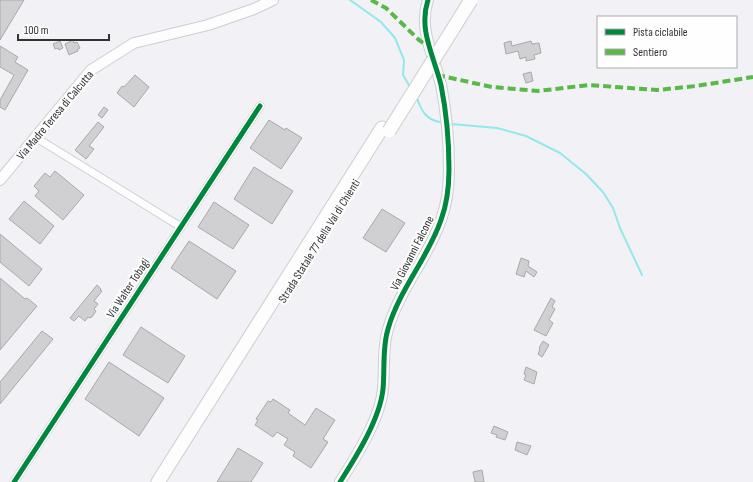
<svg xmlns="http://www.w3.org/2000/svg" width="753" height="482" viewBox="0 0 753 482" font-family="'Sofia Sans Condensed',sans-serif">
<rect width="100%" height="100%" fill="#f2f1f5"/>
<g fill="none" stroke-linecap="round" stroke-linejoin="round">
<!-- stream -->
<path stroke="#91e9ea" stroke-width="2" d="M350,0L381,22L395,38L404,60L403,75L410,87
M417,98C421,110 426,120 440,122
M451,124L497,128L526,136L560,153L586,174L603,192L613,208L620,228L642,275"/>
</g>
<!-- building -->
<path fill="#d0cfd2" stroke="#a9a8ab" d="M0,0H24L0,40Z
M73,40L74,43L77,42L80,48L77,50L78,51L69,55L65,44Z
M60,41L63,48L59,50L58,48L55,49L53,44Z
M511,41L512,46L531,41L532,44L539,43L541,53L534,55L535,59L526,61V57L520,59L518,51L506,54L504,43Z
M0,46L18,57L15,62L28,70L5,110L0,107V100L14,75L0,67Z
M531,72L533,81L526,83L523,74Z
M135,75L149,87L134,107L117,93L122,86L124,87Z
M104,107L108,110L102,118L98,115Z
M269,120L285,130L286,128L302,138L281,169L250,148Z
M98,122L104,127L89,146L94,149L86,159L75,150Z
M254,167L293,191L272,224L234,199Z
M55,171L84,195L63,220L35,196L39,191L34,186L45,173L50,177Z
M24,201L54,226L40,244L9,219Z
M214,202L249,225L233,249L198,227Z
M382,209L405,223L386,252L363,238Z
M0,234L42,269L29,286L0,262Z
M189,241L236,271L217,299L171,268Z
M521,258L529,261L528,266L537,272L534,277L526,271L524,277L516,274Z
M0,278L25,299L27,298L37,306L0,350Z
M97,285L101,289L100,290L102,291L94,301L98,304L94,309L96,311L92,317L89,318L88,317L85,321L79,316L74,321L70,318Z
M551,298L555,301L552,307L555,309L549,320L553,323L546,336L534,330Z
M141,327L185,356L168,383L123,355Z
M42,331L53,339L0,404V382Z
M543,341L549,345L542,357L538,354L540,349L539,348Z
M109,362L164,398L139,436L85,399Z
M526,367L537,372L534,384L524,380L526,375L524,374Z
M273,399L290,410L288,413L305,425L316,408L335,420L323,439L328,442L311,468L293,456L295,452L284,445L288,439L277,432L273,437L255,425L258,420L256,419L268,401L271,402Z
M494,426L508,432L505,440L496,437L497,435L491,433Z
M517,442L531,446L527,455L515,450Z
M238,448L263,463L251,482H217Z
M482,470L484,482H475L473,472Z"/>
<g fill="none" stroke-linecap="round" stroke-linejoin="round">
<defs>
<path id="street" d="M35,137L181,227
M14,482L260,106"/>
<path id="secondary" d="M0,180L91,70L134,43L208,25L254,9L273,0
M340,482C356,457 380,419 383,389C385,369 382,348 388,329C399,290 428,258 441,220C447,204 449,187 449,169C449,144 446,110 441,85C434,56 418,30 428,0"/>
<path id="highway" d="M158,482L382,128"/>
</defs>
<!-- street casing -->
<use href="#street" stroke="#cecdd0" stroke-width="9"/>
<!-- secondary casing -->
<use href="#secondary" stroke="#cecdd0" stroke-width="12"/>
<!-- highway casing -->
<use href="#highway" stroke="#cecdd0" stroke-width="15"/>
<!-- street -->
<use href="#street" stroke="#fdfdfe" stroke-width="7"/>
<!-- secondary -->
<use href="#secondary" stroke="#fdfdfe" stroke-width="10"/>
<!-- highway -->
<use href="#highway" stroke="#fdfdfe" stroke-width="13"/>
<defs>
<path id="highway-bridge" d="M389,131L471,0"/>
</defs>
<!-- highway-bridge casing -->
<use href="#highway-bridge" stroke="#cecdd0" stroke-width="15" stroke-linecap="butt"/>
<!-- highway-bridge -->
<use href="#highway-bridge" stroke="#fdfdfe" stroke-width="13"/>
<!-- quiet -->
<path stroke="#58b947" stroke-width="4" stroke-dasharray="8 4" stroke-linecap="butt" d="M371,0L386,8L419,40L428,46
M437,75L492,87L538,91L589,85L657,90L696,86L753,77"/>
<defs>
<path id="cycleway" d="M14,482L260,106
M340,482C356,457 380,419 383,389C385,369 382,348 388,329C399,290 428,258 441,220C447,204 449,187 449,169C449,144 446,110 441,85C434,56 418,30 428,0"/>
</defs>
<!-- cycleway casing -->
<use href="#cycleway" stroke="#fefefe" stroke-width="8"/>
<!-- cycleway -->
<use href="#cycleway" stroke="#00873e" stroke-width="5"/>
</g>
<g text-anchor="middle" stroke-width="4" stroke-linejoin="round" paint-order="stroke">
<!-- street labels -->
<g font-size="12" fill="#323134" stroke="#fefefe">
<text transform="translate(55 115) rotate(-50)" y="4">Via Madre Teresa di Calcutta</text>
<text transform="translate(319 241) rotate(-58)" y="4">Strada Statale 77 della Val di Chienti</text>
<text transform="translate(412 253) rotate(-63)" y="4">Via Giovanni Falcone</text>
<text transform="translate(128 288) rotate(-57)" y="4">Via Walter Tobagi</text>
</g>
</g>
<!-- legend -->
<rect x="597" y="16" width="140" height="52" fill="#fefefe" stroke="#acacad"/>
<rect x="605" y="29" width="20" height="6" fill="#00873e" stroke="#acacad"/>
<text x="633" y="36" font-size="12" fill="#323134">Pista ciclabile</text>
<rect x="605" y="49" width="20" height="6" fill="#58b947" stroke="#acacad"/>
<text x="633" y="56" font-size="12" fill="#323134">Sentiero</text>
<!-- scale -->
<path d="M18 34v6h91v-6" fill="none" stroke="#323134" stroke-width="2"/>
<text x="24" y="34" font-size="12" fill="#323134" stroke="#fefefe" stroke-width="3" paint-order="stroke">100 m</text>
</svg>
